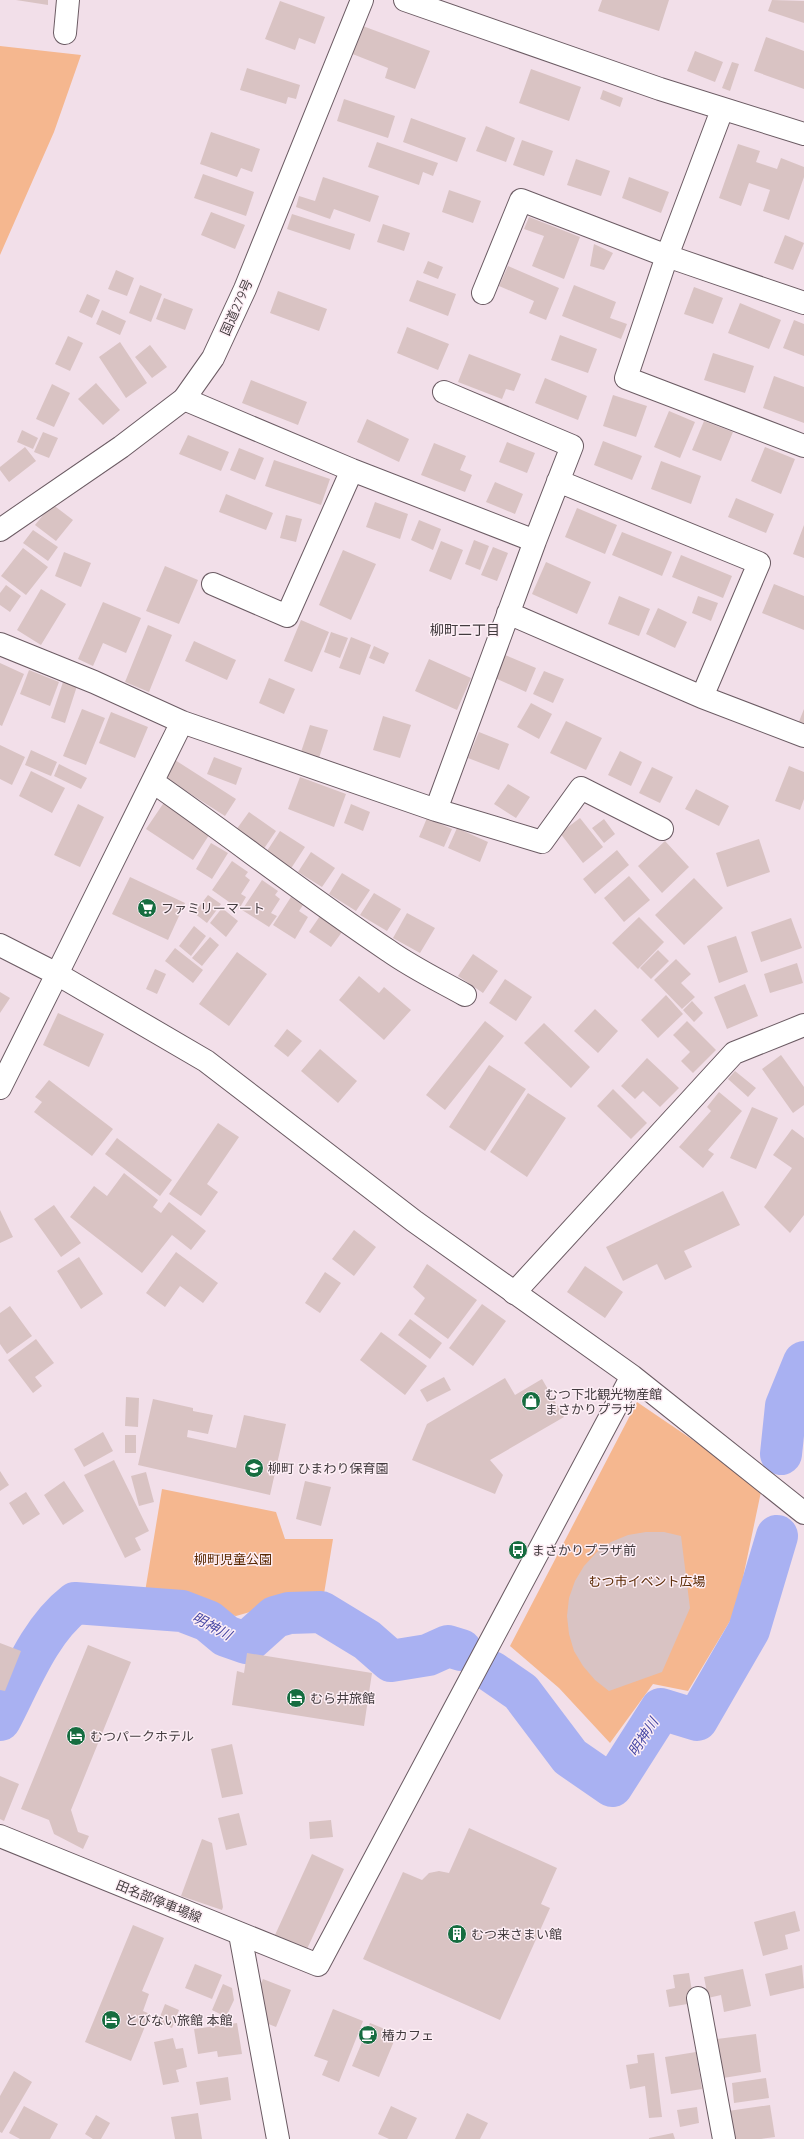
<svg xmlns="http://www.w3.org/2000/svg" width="804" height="2139" viewBox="0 0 804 2139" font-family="Quicksand,'Noto Sans JP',sans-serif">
<rect width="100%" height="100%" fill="#f2dfe9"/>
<!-- green -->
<path fill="#f5b78f" d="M0,46L81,55L54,132L0,255Z
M637,1402L762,1487L736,1611L688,1691L653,1684L610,1743L559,1688L510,1646Z
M162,1489L276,1512L285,1539H333L322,1606L278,1604L236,1616L144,1598Z"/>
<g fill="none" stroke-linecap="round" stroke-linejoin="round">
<!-- river -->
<path stroke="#a9b1f2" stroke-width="42" d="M781,1454L786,1406L804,1362
M492,1672L521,1692L570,1757L612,1786L661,1709L697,1720L749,1630L777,1536
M0,1720C21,1680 39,1631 75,1603L182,1611L208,1621L226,1636L246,1643L275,1617L289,1613L321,1612L367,1640L391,1661L428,1655L448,1646L461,1650"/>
</g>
<!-- building -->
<path fill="#d9c3c3" d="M16,0H48V5Z
M602,0H669L659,31L598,11Z
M772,0L804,1V23L768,11Z
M280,1L325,17L315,44L299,38L295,50L265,39Z
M360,25L430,51L415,89L385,78L388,68L350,53Z
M766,37L804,51V89L754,71Z
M695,51L723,62L715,82L687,71Z
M732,62L739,64L730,91L722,88Z
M247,68L300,85L296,99L288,97L286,104L240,90Z
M531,69L581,87L569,121L519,103Z
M603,90L623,98L620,107L600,99Z
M344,99L395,116L388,138L337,121Z
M411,118L466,138L457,162L403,142Z
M486,126L515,138L506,162L476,151Z
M211,132L260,149L252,172L241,168L237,177L200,164Z
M522,140L553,151L544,176L513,165Z
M377,142L438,163L433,176L423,172L419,185L368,167Z
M738,144L760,151L756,162L777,169L781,158L804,167V177L789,220L763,211L770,190L749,183L741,206L719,198Z
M576,159L610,171L601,196L567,185Z
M203,174L254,192L246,216L194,198Z
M323,177L379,196L370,222L334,209L330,219L296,207L299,196L315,201Z
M629,177L669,192L661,213L622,198Z
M449,190L481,201L473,223L442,212Z
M211,212L245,225L235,249L201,235Z
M292,214L355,234L350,250L287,229Z
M529,217L580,237L564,279L532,266L544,236L524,229Z
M383,224L410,233L404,251L377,242Z
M785,235L804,243L793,270L774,263Z
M594,244L613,253L604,270L590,266Z
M428,261L443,267L438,279L423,273Z
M508,266L559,288L546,320L529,313L534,301L499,286Z
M116,270L134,278L127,296L108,289Z
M417,280L456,294L448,316L409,301Z
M140,285L162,294L151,322L129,313Z
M574,285L616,302L610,318L627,324L621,339L562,316Z
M694,287L723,298L713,324L684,314Z
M278,291L327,309L319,331L270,313Z
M87,294L100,300L92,318L79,312Z
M164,298L193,309L185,330L156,319Z
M740,303L781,320L769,349L728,333Z
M102,310L126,321L120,335L96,324Z
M794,320L804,324V356L783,348Z
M407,327L449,344L438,370L397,353Z
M560,335L597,349L588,373L551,360Z
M68,336L83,343L70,371L55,364Z
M120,342L147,383L126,398L99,357Z
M150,345L167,367L152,378L135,357Z
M713,353L754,366L745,393L704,380Z
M469,354L521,374L514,391L506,389L502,399L458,382Z
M774,376L804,387V423L763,408Z
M545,378L587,396L578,420L535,403Z
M251,380L307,402L298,425L242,403Z
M96,383L120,410L103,425L78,399Z
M52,384L70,393L54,427L36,419Z
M613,395L647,406L636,437L603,426Z
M669,411L695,422L680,458L654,447Z
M367,419L409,439L399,462L357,442Z
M704,421L733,432L721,461L692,450Z
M22,430L38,438L33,449L17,442Z
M43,432L58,438L49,458L34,452Z
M188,435L229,452L221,471L179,454Z
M603,441L642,456L632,480L594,465Z
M507,442L535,453L527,473L499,462Z
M434,443L466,456L460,470L472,475L465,492L421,475Z
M25,447L36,461L9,482L0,470V467Z
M765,447L795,459L781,494L751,481Z
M239,448L264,458L255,480L230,470Z
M274,460L330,479L321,505L265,486Z
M661,461L701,476L691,504L651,489Z
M495,482L523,494L515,514L486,502Z
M226,494L273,513L266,530L219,512Z
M736,498L774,514L766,533L728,517Z
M375,502L408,514L400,539L366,527Z
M52,504L73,520L56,541L35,525Z
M577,508L617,525L605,554L565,537Z
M286,515L302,519L296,542L280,538Z
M419,520L441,529L433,550L411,540Z
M804,525V558L793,554Z
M33,530L58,547L48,561L23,543Z
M622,532L672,552L662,576L612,555Z
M474,540L489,546L480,570L465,564Z
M441,541L463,550L451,580L429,571Z
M493,547L508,553L497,581L481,575Z
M23,548L48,567L26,595L1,576Z
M343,550L376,564L351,620L319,605Z
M64,552L91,563L81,587L55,576Z
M681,555L732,576L723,598L672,577Z
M546,562L591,582L577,614L532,594Z
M165,566L198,580L179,624L146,611Z
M774,584L804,596V630L762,613Z
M6,585L21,596L10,612L0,605V593Z
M41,589L66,604L41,645L17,630Z
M619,596L650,609L639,636L608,624Z
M698,596L718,603L711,621L692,613Z
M103,602L141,618L126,653L103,643L93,666L78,659Z
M658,608L687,622L675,648L646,634Z
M301,620L329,632L312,672L284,661Z
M148,625L172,635L149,692L125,682Z
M331,632L348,638L340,658L324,652Z
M351,637L371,645L360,675L339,668Z
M194,641L236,660L227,680L185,661Z
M374,646L389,653L384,664L369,658Z
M505,655L536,668L526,692L495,678Z
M429,659L471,678L457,710L415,691Z
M0,663L24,674L2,726L0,725Z
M29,670L59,682L50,706L20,694Z
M544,671L564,679L553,703L533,694Z
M269,678L295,689L284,714L259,703Z
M63,682L77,686L65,723L51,718Z
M531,703L552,714L539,739L517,727Z
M82,709L105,718L86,765L63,756Z
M804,709V726L798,724Z
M111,712L148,727L135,758L99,743Z
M383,716L411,725L400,758L373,750Z
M566,721L602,738L586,770L550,753Z
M310,725L328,730L319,758L301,752Z
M479,732L509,744L499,770L468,758Z
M0,745L25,757L12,785L0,779Z
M31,750L57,762L51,776L25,765Z
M620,751L642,762L631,786L608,775Z
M214,757L242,768L236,785L207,774Z
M175,760L236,799L225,816L164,777Z
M59,764L87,778L81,789L54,776Z
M789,766L804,772V799L800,810L775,801Z
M652,767L673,777L660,803L639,793Z
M31,771L65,788L52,813L19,796Z
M300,777L346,794L334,827L288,809Z
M508,784L530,797L516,818L494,804Z
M696,789L729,806L719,826L685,809Z
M165,801L211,832L193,860L146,829Z
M78,804L104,817L80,867L54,855Z
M351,804L370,812L363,831L344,823Z
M249,812L276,831L263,850L236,830Z
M427,818L452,829L444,847L419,837Z
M580,818L603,847L583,863L560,833Z
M604,819L615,834L604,843L592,828Z
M457,828L488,842L480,862L448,848Z
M280,831L305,847L290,870L265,854Z
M759,839L770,872L727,887L716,853Z
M665,841L689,867L662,893L638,866Z
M211,843L228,853L212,879L196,869Z
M617,850L629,865L595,894L583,879Z
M311,852L335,868L322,887L298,872Z
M232,861L248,872L245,876L250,880L241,894L246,897L239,909L212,890Z
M342,873L370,890L356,911L329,894Z
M629,876L650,900L624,922L604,898Z
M130,877L185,903L168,940L112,914Z
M694,878L723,908L684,945L655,915Z
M262,880L278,891L275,895L280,899L271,913L277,916L269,927L242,910Z
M374,893L401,909L387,931L360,915Z
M208,895L221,904L207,923L194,913Z
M291,897L303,905L299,911L308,917L295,939L273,925Z
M222,908L238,921L226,937L210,923Z
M407,913L435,928L420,953L393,938Z
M320,916L342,932L331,947L309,932Z
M639,917L664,942L638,969L612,943Z
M791,918L802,948L761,962L751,932Z
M194,926L206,936L191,956L179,946Z
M736,936L748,972L719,983L707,946Z
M210,937L219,945L202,966L192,958Z
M175,948L203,970L193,983L165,961Z
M658,950L669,961L651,979L640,968Z
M237,952L267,974L229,1026L199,1004Z
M473,954L498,971L483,993L458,976Z
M676,959L691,974L681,983L695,997L682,1009L654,980Z
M797,963L803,983L770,993L764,974Z
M155,969L166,974L157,994L146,989Z
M359,976L379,993L384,987L411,1010L384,1040L339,1000Z
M505,979L532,997L516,1021L489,1003Z
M745,984L758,1016L727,1029L714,997Z
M0,992L10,998L0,1013Z
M666,995L683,1014L658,1038L641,1020Z
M692,1001L703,1013L694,1022L683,1010Z
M595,1009L618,1031L598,1053L574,1031Z
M58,1013L104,1034L89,1067L43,1045Z
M485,1021L504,1036L445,1110L426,1095Z
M687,1021L716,1050L693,1073L681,1061L690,1052L673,1035Z
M544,1023L590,1067L571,1088L524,1043Z
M287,1029L302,1041L288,1057L274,1046Z
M320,1049L357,1081L338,1103L301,1071Z
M781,1055L804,1087V1105L793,1113L762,1069Z
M647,1058L679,1088L660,1107L643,1091L635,1099L621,1086Z
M489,1065L526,1089L485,1151L449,1127Z
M735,1071L756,1088L748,1097L728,1079Z
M49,1080L113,1129L92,1156L34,1112L42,1102L35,1097Z
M613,1089L647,1123L631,1139L597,1106Z
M719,1092L742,1111L708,1150L714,1154L703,1168L679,1147L711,1111L707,1107Z
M528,1093L566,1118L527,1177L490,1152Z
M752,1107L778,1118L756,1169L730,1158Z
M218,1123L239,1137L207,1184L218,1192L201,1216L169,1194Z
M792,1129L804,1138V1215L790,1233L764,1207L792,1168L773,1155Z
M117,1138L172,1180L160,1196L105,1154Z
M124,1173L158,1200L153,1207L161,1213L169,1202L206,1231L191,1250L172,1235L142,1273L70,1217L94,1186L107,1196Z
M723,1191L740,1225L684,1251L692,1267L665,1280L657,1264L623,1281L606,1247Z
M54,1205L81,1243L61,1257L34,1219Z
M0,1210L13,1237L0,1243Z
M354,1230L376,1247L354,1276L332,1259Z
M176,1252L218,1283L203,1303L180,1286L165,1307L146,1293Z
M79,1257L103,1294L81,1309L57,1271Z
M427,1264L477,1300L448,1339L414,1314L425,1298L413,1287Z
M585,1266L623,1292L605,1318L567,1292Z
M325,1272L341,1283L320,1313L305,1303Z
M482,1304L506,1321L473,1366L449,1348Z
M10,1306L32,1336L7,1354L0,1344V1313Z
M410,1319L442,1343L430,1359L398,1335Z
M381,1332L427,1366L405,1395L360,1360Z
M36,1339L54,1363L35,1377L42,1386L33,1393L8,1360Z
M444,1377L451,1390L427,1402L420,1390Z
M505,1378L515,1395L542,1379L564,1417L490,1460L503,1475L495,1494L412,1460L427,1424Z
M126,1397L139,1398L138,1427L125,1426Z
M153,1399L193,1408V1411L213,1415L208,1434L188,1430L187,1437L236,1448L244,1415L286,1424L270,1495L138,1465Z
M103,1432L113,1451L84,1467L74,1449Z
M125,1435H136V1453H125Z
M114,1460L149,1531L135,1538L141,1550L125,1558L84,1475Z
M0,1471L9,1485L0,1491Z
M146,1472L154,1502L139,1506L131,1476Z
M64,1481L84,1511L63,1525L44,1495Z
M305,1481L331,1487L321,1526L296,1519Z
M26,1492L40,1514L23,1525L9,1503Z
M646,1532H664L681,1536L690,1608L662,1672L609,1691L595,1680L583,1666L574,1651L569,1634L567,1616L569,1598L575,1581L584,1566L597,1552L611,1542L628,1535Z
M0,1643L21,1651L5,1691L0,1690Z
M88,1645L131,1662L71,1810L78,1832L89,1836L83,1849L54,1834L49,1820L21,1809Z
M247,1653L372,1673L364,1726L232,1705L237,1671L244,1673Z
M232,1744L243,1794L222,1798L211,1749Z
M0,1776L19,1784L4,1821L0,1819Z
M239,1813L247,1845L226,1850L218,1818Z
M331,1820L333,1837L310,1839L309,1822Z
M469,1828L557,1868L541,1904L550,1908L500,2020L363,1959L403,1872L422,1880L429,1873L439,1871L449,1873Z
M202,1839L212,1843L223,1907L222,1910L181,1896Z
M312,1854L344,1869L307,1949L275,1935Z
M795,1911L800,1931L785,1935L788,1949L763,1956L754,1922Z
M133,1925L164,1938L142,1991L149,1994L143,2011L150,2014L131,2061L85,2042Z
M195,1964L222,1975L212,1999L185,1988Z
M802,1965L804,1988L770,1996L765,1974Z
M743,1969L751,2006L724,2012L721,1995L708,1998L704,1977Z
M689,1973L694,2003L669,2007L666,1990L675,1988L673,1975Z
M263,1979L291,1990L276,2027L266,2023L259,1988Z
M223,1984L232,1988L234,2000L226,2017L212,2010Z
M165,2004L179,2010L172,2028L158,2022Z
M333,2009L363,2021L339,2082L322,2075L328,2061L314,2056Z
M237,2023L242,2054L218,2057L217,2051L198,2054L194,2029Z
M370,2023L397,2034L379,2077L352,2066Z
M756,2034L761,2072L723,2078L717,2039Z
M173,2038L176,2049L183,2048L187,2067L176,2070L179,2082L163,2085L154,2042Z
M696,2052L702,2089L671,2094L665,2057Z
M654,2053L662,2117L649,2118L645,2086L630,2089L626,2065L638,2063L637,2055Z
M14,2071L32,2082L2,2133L0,2132V2096Z
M228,2077L231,2100L200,2105L196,2082Z
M766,2078L769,2098L734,2103L732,2083Z
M770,2105L775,2137L761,2139H733L728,2111Z
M24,2106L58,2124L50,2139H20L9,2133Z
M391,2106L417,2118L407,2139H389L378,2134Z
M697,2107L699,2123L680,2127L677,2110Z
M198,2113L202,2139H175L171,2117Z
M467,2113L488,2123L480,2139H455Z
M96,2115L110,2123L101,2139H93L85,2134Z
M673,2133L675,2139H649V2138Z"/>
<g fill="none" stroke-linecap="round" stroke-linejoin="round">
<defs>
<path id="minor" d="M405,0L660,89L804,134
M65,33L68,0
M722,110L667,256L626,378L804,446
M483,293L521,200L667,256L804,303
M184,399L352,470L535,541L572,446L444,392
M558,481L759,563L702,697
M213,584L287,616L352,470
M508,613L702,697L804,736
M0,644L94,682L182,722L436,810L542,842L581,788L662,829
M153,782C232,837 308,897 389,951C413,968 440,981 465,995
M436,810L535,541
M57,974L182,722
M514,1293L734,1053L804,1025
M240,1934L278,2139
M698,1998L724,2139"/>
<path id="tertiary" d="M0,945L57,974L206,1061L414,1221L632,1376L804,1513
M0,1088L57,974
M0,1836L318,1965L632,1376"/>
<path id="trunk" d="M0,530L121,447L184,399L213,358L245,289L362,0"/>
</defs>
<!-- minor casing -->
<use href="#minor" stroke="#6b5b63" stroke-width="24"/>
<!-- tertiary casing -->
<use href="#tertiary" stroke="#6b5b63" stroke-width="24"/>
<!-- trunk casing -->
<use href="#trunk" stroke="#6b5b63" stroke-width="24"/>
<!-- minor -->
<use href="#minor" stroke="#fff" stroke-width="22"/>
<!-- tertiary -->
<use href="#tertiary" stroke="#fff" stroke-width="22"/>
<!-- trunk -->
<use href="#trunk" stroke="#fff" stroke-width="22"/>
</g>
<!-- icons -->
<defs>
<symbol id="supermarket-disc" viewBox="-11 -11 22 22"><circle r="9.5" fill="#166d40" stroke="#fdeef5"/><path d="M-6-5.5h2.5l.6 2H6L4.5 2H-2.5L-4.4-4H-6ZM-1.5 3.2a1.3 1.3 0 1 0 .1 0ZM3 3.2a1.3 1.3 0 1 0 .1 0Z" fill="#fff"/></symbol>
<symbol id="shop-disc" viewBox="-11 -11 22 22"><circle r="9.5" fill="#166d40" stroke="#fdeef5"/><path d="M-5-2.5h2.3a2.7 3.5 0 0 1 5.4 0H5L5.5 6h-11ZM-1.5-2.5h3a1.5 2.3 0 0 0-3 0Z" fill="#fff"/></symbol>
<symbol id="school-disc" viewBox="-11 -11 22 22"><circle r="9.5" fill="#166d40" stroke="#fdeef5"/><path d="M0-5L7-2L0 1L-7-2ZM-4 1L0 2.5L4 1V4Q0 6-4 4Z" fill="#fff"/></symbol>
<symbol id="bus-disc" viewBox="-11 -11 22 22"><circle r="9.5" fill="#166d40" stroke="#fdeef5"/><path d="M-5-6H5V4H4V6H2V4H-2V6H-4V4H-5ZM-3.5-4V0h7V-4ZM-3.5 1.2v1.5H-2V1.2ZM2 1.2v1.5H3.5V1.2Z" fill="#fff"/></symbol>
<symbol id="hotel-disc" viewBox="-11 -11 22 22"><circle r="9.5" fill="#166d40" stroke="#fdeef5"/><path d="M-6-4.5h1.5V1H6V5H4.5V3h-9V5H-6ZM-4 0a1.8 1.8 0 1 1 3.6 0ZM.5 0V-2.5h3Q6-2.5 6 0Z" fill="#fff"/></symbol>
<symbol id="building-disc" viewBox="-11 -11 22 22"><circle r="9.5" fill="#166d40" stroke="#fdeef5"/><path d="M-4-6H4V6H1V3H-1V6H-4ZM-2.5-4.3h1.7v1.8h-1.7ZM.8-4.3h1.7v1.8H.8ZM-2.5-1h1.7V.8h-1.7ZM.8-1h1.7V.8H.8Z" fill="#fff"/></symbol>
<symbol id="cafe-disc" viewBox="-11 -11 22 22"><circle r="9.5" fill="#166d40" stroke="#fdeef5"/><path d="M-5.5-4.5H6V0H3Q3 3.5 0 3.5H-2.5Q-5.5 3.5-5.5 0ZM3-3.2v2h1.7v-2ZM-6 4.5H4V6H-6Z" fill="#fff"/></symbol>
</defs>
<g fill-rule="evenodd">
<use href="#supermarket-disc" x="136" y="897" width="22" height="22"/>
<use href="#shop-disc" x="520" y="1390" width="22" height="22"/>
<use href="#school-disc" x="243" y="1457" width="22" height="22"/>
<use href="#bus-disc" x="507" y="1539" width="22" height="22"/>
<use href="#hotel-disc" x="285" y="1687" width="22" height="22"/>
<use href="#hotel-disc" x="65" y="1725" width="22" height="22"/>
<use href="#building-disc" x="446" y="1923" width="22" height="22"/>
<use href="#hotel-disc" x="100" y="2009" width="22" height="22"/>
<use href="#cafe-disc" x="357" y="2024" width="22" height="22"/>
</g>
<g text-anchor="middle" stroke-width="3" stroke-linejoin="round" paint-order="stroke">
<!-- street labels -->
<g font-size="13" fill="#423b3e" stroke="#fdeef5">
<text transform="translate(236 307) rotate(-66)" y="5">国道279号</text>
<text transform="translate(159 1901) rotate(22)" y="5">田名部停車場線</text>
</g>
<!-- poi labels -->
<g font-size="13" fill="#423b3e" stroke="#fdeef5" text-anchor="start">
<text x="161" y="913">ファミリーマート</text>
<text x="545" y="1399">むつ下北観光物産館<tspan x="545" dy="15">まさかりプラザ</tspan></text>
<text x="268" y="1473">柳町 ひまわり保育園</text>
<text x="532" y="1555">まさかりプラザ前</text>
<text x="310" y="1703">むら井旅館</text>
<text x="90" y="1741">むつパークホテル</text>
<text x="471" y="1939">むつ来さまい館</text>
<text x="125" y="2025">とびない旅館 本館</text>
<text x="382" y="2040">椿カフェ</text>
</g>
<!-- park labels -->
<g font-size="13" fill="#592800" stroke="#fdeef5">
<text x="233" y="1564">柳町児童公園</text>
<text x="647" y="1586">むつ市イベント広場</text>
</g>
<!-- neighbourhood labels -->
<g font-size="14" fill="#423b3e" stroke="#fdeef5">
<text x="465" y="635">柳町二丁目</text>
</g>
<!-- water labels -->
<g font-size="14" font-style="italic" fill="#4748a5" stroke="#fdeef5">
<text transform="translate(212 1626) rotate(28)" y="5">明神川</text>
<text transform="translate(643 1737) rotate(-57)" y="5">明神川</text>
</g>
</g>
</svg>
